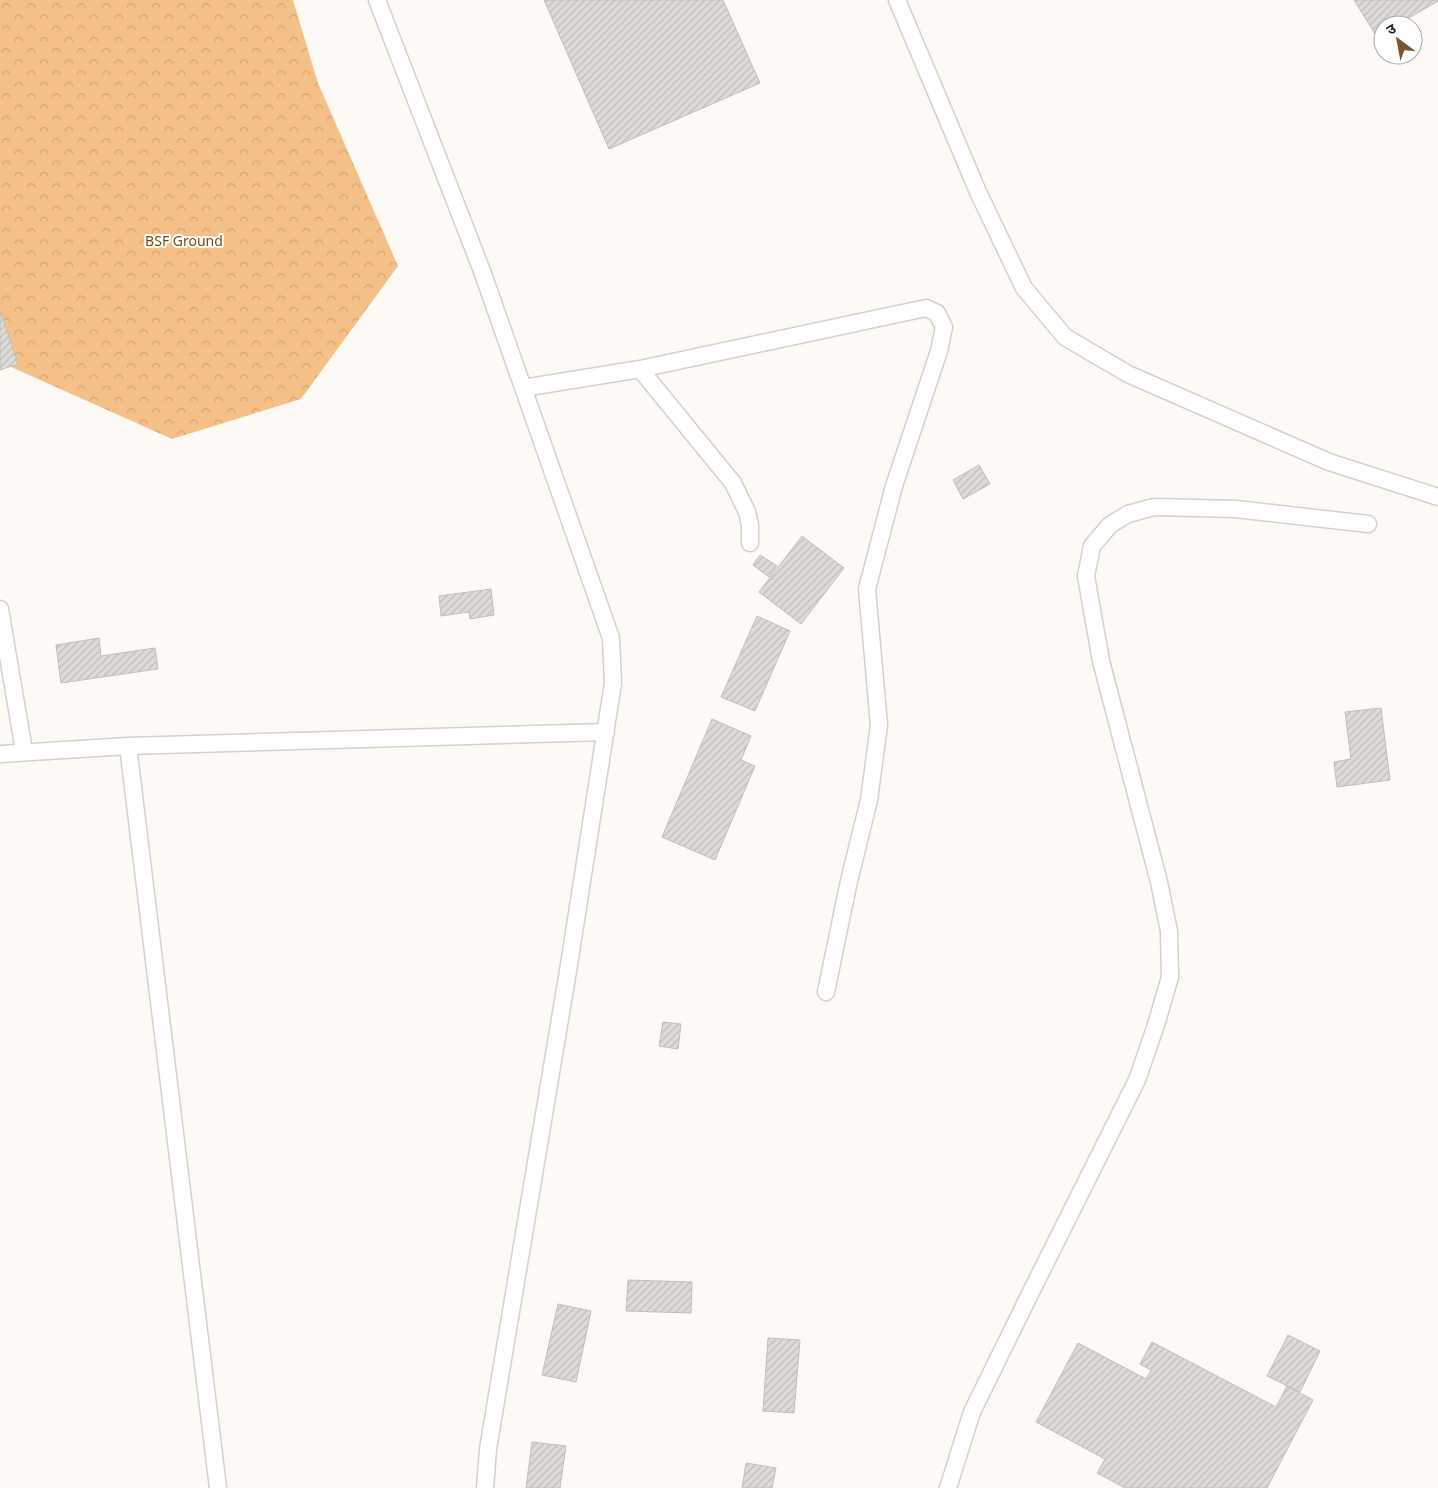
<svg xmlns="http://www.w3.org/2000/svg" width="1438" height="1488" viewBox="0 0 1438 1488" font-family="'Noto Sans','Noto Sans Devanagari',sans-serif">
<defs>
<pattern id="park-crowns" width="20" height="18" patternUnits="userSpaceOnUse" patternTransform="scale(1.25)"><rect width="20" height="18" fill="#f6c188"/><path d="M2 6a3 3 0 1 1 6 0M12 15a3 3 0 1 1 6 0" fill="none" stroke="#d3a575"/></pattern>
<pattern id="building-hatch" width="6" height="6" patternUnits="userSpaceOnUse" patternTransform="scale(1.25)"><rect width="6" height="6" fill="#dedbd7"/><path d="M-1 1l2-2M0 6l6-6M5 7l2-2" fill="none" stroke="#bebcb8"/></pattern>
</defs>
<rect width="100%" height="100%" fill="#fdfaf6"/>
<!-- park -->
<path fill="url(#park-crowns)" d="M0,0H293L318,83L398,266L301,399L172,439L0,362Z"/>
<!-- building -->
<path fill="url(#building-hatch)" stroke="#c1beba" d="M544,0H723L760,83L609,149Z
M1354,0H1438V1L1397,25H1383V33L1377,37Z
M0,310L18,364L0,370Z
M979,465L990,484L963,499L953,480Z
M802,536L844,568L801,624L759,592Z
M760,555L777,566L769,577L753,565Z
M491,589L494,615L470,619L469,612L441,616L439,596Z
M757,616L790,631L755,711L721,697Z
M99,638L101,656L155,648L158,669L61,683L56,645Z
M1381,708L1390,780L1337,787L1334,762L1351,759L1345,712Z
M712,719L751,736L741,760L755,766L715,860L662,837Z
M663,1022L681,1024L678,1049L659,1046Z
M628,1280L692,1282L691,1313L626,1311Z
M558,1304L591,1311L576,1382L542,1375Z
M1288,1335L1320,1351L1300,1392L1267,1376Z
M768,1338L800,1340L794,1413L763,1411Z
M1152,1342L1276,1407L1287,1386L1313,1400L1267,1488H1125L1097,1473L1105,1459L1036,1422L1078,1343L1146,1379L1151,1370L1140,1364Z
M532,1442L566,1446L560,1488H526Z
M746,1463L776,1468L772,1488H742Z"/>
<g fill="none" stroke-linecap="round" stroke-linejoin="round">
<defs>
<path id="service" d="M377,0L482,271L611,638L613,683L568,971L488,1449L485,1488
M897,0L978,192L1024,288L1065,337L1128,374L1329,462L1438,497
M640,369L733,483L747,512L750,525V543
M523,388L640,369L926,308L937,313L944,327L939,351L894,486L867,589L879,725L869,800L849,881L826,992
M0,609L24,751
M128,746L218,1488
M0,754L128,746L606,732
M948,1488L972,1412L1029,1296L1137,1080L1156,1025L1170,977L1169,931L1159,882L1101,661L1086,576L1092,546L1110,525L1128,514L1154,507L1236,509L1368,524"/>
</defs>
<!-- service casing -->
<use href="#service" stroke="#d4d1cd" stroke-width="19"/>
<!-- service -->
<use href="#service" stroke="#fff" stroke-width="16"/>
</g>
<g text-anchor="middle" stroke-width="4" stroke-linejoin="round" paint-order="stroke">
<!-- park labels -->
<g font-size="14" fill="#794b0c" stroke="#fff">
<text x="184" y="246">BSF Ground</text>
</g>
</g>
<!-- north arrow -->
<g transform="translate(1398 40) rotate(328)"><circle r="24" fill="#ffffff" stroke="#a6a5a5"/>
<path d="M0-4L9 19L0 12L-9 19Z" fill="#79562e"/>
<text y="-8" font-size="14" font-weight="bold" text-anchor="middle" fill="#211f1e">उ</text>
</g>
</svg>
